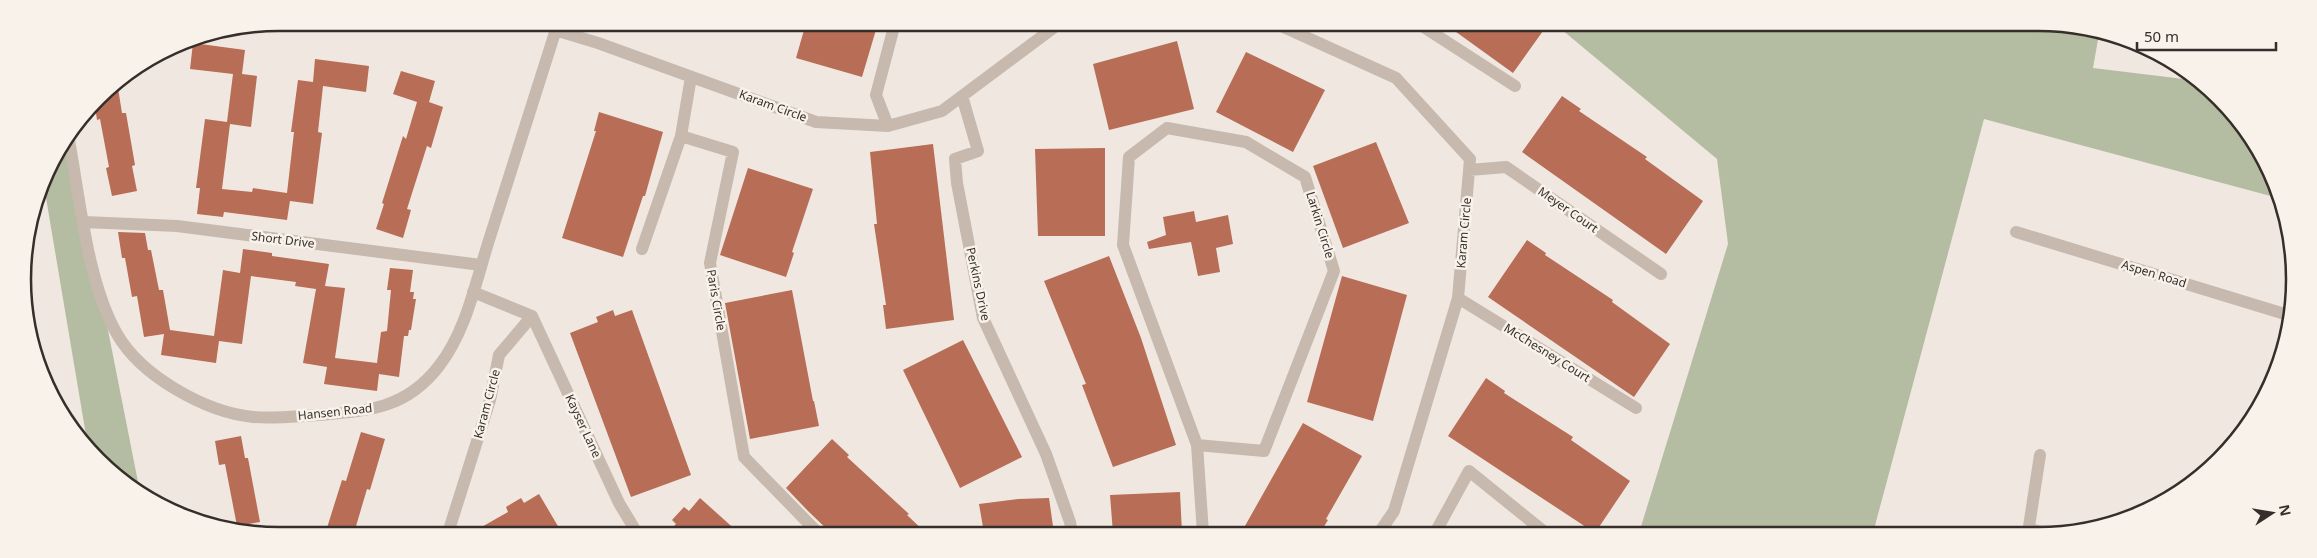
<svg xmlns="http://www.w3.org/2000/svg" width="2317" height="558" viewBox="0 0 2317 558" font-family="'Noto Sans',sans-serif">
<rect width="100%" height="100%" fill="#f0e8e0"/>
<!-- green -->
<path fill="#b4bda1" d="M1555,24L2072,25L2099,34L2093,68L2192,80L2242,123L2278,198L1984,119L1873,533H1639L1728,244L1717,159Z
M70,138L140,492L88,447L44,186L49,165Z"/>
<!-- building -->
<path fill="#b76d56" d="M806,23H878L862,77L796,58Z
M1445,24H1548L1513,73Z
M1177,41L1194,109L1109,130L1093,64Z
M193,43L245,50L242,74L257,76L251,127L230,124L222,189L252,192L253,188L287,193L294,132H291L298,80L313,82L315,59L369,66L366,92L323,86L318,132L322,133L313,204L290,201L287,220L224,212L223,217L197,214L200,188H196L205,119L227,122L233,74L190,69Z
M1246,52L1325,90L1293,152L1216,112Z
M401,71L435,81L429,102L443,107L431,148L427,146L407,209L411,210L403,238L376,229L384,204L382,203L403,136L406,139L417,102L393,94Z
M117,82L122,113H126L135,165L132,166L137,191L112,196L106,168L109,167L100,119L97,120L95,106L110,86Z
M1562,96L1581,109L1579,111L1647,157L1645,159L1703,201L1666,254L1522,152Z
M599,112L663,132L645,196H643L623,257L562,238L596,131H594Z
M1376,142L1409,223L1343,248L1313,166Z
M933,144L954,320L886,329L883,305H886L874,224H877L870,152Z
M1105,148V236H1038L1035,149Z
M748,168L813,189L792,252L794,253L786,277L720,255Z
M1194,211L1196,222L1228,215L1233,244L1216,248L1220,272L1198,276L1191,242L1149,249L1147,242L1166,235L1163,217Z
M118,232L145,233L148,250H151L159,290H163L170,330L214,336L223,270L240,273L243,249L272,253V256L329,264L325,286L345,288L335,358L377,363L381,332L387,331L391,290H387L390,268L413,270L410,292H414L413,299H416L411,330H409L408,336H404L399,377L379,374L377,391L324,384L327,367L303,363L316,289L295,286L296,282L251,276L242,344L219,341L216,363L161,355L164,334L144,337L137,296L132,297L125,258H122Z
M1527,240L1546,253L1545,255L1613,300L1612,302L1670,344L1634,397L1488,297Z
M1109,256L1141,338L1176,445L1113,467L1082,385L1086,384L1044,281Z
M1342,276L1407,295L1373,421L1307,402Z
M792,290L813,401H814L819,426L750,439L725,303Z
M613,310L615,316L632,310L691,475L631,497L570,333L598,322L596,317Z
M963,340L1022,457L960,488L903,370Z
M1486,378L1505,391L1504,393L1573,437L1571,440L1630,481L1595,533L1448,436Z
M1303,423L1362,456L1326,519L1328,520L1320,533H1241Z
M361,432L385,439L370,490L367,489L354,533H334L326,531L342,480L346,481Z
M241,436L245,458H248L260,522L237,526L225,464L219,465L215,441Z
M832,439L849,455L847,457L909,514L907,515L926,533H831L808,511L786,488Z
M1180,492L1182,533H1113L1110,495Z
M539,494L562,533H471L508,512L506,507L521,498L524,503Z
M700,498L739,533H667L676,524L672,520L684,507L689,511Z
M1049,498L1054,533H984L979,504L1018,499Z"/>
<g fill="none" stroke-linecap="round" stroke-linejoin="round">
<!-- minor -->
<path stroke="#c7b9ad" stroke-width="12" d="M1277,24L1396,78L1470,159L1458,298L1394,511L1379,533
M1419,24L1515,86
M555,30L598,43L816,122L888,126L942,111L1060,23
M691,77L681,136L733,152L710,263L744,457L818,533
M962,96L978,151L955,159L957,183L983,318L1046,454L1070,522L1072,533
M888,126L876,95L895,23
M69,140C80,199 87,281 117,334C141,376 205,412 253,417C275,419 297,416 318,415C368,411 406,409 439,366C467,330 476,280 490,237C513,165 536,94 558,23
M1469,170L1506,167L1661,274
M84,222L177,226L481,265
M2016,232L2291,316
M642,249L681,136
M1458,298L1636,408
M28,313L29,314
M532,316L619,503L637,533
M1197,445L1264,451L1334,271L1305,177L1246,142L1167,128L1129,157L1123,245L1197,445L1203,533
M448,533L490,400L499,355L532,316L473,292
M1435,533L1469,471L1542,530L1541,533
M2028,533L2040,455
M2030,533L2034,530L2045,533"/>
</g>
<g text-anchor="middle" stroke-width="5" stroke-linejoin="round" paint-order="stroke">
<!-- street labels -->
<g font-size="12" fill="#362e2a" stroke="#f8f2eb">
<text transform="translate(773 106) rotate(20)" y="4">Karam Circle</text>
<text transform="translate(1568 210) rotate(35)" y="4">Meyer Court</text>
<text transform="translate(1320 225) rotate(73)" y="4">Larkin Circle</text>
<text transform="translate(1464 233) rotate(-85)" y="4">Karam Circle</text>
<text transform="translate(283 240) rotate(7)" y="4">Short Drive</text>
<text transform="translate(2154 274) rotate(17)" y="4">Aspen Road</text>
<text transform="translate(978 284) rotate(78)" y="4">Perkins Drive</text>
<text transform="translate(716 300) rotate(80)" y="4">Paris Circle</text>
<text transform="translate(1547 353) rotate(32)" y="4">McChesney Court</text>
<text transform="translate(487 404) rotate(-75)" y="4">Karam Circle</text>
<text transform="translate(335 412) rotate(-6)" y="4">Hansen Road</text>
<text transform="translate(583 426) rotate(65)" y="4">Kayser Lane</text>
</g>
</g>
<!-- crop -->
<path d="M0 0H2317V558H0ZM279 31H2038A248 248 0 0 1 2286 279V279A248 248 0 0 1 2038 527H279A248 248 0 0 1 31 279V279A248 248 0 0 1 279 31Z" fill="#f8f2eb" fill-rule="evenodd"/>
<path fill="none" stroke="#362e2a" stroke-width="2.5" d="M279 31H2038A248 248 0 0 1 2286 279V279A248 248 0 0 1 2038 527H279A248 248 0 0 1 31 279V279A248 248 0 0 1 279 31Z"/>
<!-- north arrow -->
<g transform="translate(2272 513) rotate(78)" stroke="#f8f2eb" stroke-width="4" paint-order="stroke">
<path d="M0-4L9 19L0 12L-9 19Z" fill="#362e2a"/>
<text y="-8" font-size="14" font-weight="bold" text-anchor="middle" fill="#362e2a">N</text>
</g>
<!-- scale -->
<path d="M2137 42v8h139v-8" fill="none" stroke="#362e2a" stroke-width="2.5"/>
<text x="2144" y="42" font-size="15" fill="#362e2a" stroke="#f8f2eb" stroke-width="4" paint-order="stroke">50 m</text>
</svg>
